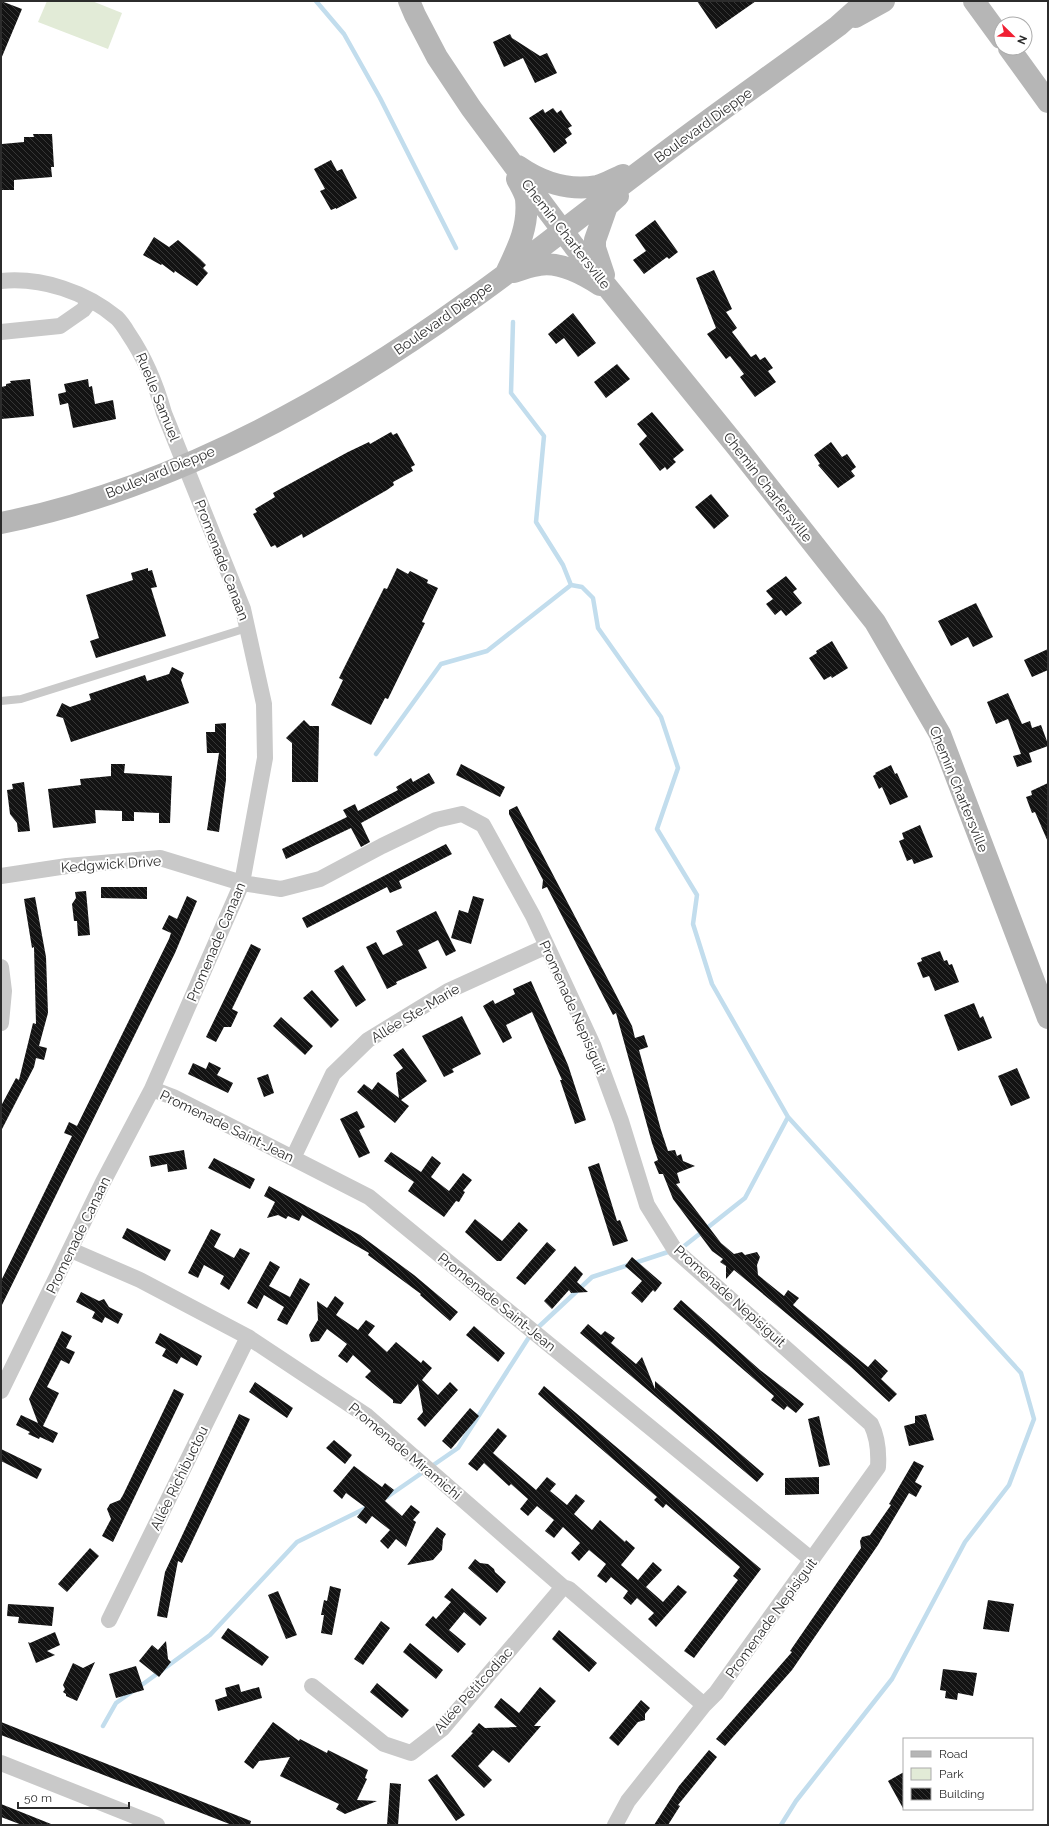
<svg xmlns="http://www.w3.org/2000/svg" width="1049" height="1826" viewBox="0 0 1049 1826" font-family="Raleway,sans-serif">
<defs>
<pattern id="building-back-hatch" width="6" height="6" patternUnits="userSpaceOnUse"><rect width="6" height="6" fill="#131313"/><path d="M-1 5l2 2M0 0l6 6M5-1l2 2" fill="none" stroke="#363636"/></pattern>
</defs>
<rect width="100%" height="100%" fill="#fff"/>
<!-- park -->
<path fill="#e2ebd7" d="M47,1H92L122,13L108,49L38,22Z"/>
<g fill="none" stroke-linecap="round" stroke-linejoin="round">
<!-- stream -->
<path stroke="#c2dded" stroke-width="4.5" d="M316,1L344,34L380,98L456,248
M513,322L511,393L544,436L536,522L563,565L571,585
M571,585L582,587L593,598L598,628L661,717L678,768L657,829L697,895L693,924L712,984L788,1117L1021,1373L1034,1419L1009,1485L965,1542L892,1679L796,1801L781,1825
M376,754L441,664L487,651L571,585
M678,1249L683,1247L745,1198L788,1117
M387,1497L458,1448L531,1334L592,1277L671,1251
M139,1687L210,1635L297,1542L368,1507
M103,1726L116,1703L133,1691"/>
</g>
<!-- building -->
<path fill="url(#building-back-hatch)" d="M1,1L22,9L1,59Z
M697,1H756L716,29Z
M510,34L512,38L540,56L547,53L557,73L535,83L523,58L504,67L493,42Z
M553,108L557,113L561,110L566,118L572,126L568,128L572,134L565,139L567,143L554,153L529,118L543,109L545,113Z
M33,134H52L54,167H51L52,177L14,180V190H1L2,144L24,142V137H34Z
M331,160L337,171L342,169L357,198L336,209V208L331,210L320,191L325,189L314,169Z
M655,220L678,252L669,259L667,257L644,274L633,260L646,251L635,235Z
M154,237L169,247L178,240L200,259L206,265L203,268L208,273L197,286L175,271L174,273L162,264L161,265L143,255Z
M714,270L732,309L726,312L737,328L732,332L751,357L756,354L760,360L765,357L773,368L768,371L776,382L755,397L740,377L744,374L730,356L726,359L707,334L716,328L696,278Z
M573,313L596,343L578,357L564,338L556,344L548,334Z
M617,364L630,379L606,398L594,382Z
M30,379L34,416L1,419V387L6,386V384L11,383L10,381Z
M88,379L89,387L92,386L95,404L113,400L116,419L73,428L68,403L60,405L58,394L66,392L64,384Z
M652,412L684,450L673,459L676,462L667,470L665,467L660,471L639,444L647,436L637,424Z
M391,432L393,435L397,433L415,465L411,467L413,471L393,482L394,485L387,490L303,538L302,534L277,548L275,545L271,547L253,514L257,512L255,509L275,497L273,493L348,452L369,442L370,444Z
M831,442L842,457L847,454L856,467L851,471L855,476L838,488L818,465L820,464L814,455Z
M711,494L729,516L714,529L695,507Z
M148,568V571L152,570L157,587L151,588L166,636L96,658L90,641L99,638L86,595L133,580L131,573Z
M397,568L408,574L410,571L428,580L427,583L438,588L422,622L425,623L388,699L385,698L371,725L331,705L343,680L339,678L384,588L387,589Z
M786,576L797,589L793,592L802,603L786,616L781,610L775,615L766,604L773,599L766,591Z
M976,603L993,637L973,647L968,637L951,646L938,621Z
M832,641L848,668L832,678L831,676L824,680L809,658L817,653L816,651Z
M1048,649V670L1032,677L1024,660Z
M172,667L184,673L181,680L189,703L71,742L63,718L56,716L62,703L70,707L91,700L89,694L145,675L147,681L169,674Z
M1008,693L1022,724L1030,721L1032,728L1041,725L1048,744V746L1029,753L1032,762L1017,767L1013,756L1021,754L1008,719L996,724L987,702Z
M304,720L310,726H319L318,782H292V743L286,738Z
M226,723V780L219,832L207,830L219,753H207L206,732H215V724Z
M111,764H125L124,773L172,776L170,823H159V813L134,812V821H122V811L95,810L96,823L53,828L48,789L81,785L80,779L111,776Z
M461,764L505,787L500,797L456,775Z
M891,765L895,774L897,773L908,797L890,805L882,787L879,789L873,776L876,774L875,773Z
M429,773L435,783L361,823L370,842L361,847L351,828L286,859L282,849L347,817L343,810L355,804L358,811L398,790L396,787L411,778L413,782Z
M24,782L30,831L18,832L17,823L10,814L7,790L13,789L12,784Z
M1048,783V842L1035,812L1032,813L1026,797L1032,795L1031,791Z
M517,806L613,989L632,1026L635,1038L644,1035L648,1047L639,1050L661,1130L668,1151L675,1150L677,1156L681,1154L683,1161L695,1166L677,1173L680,1183L676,1184L721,1243L734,1254L742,1252L745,1255L757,1252L760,1257L757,1265L758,1275L784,1296L788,1290L799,1298L793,1305L868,1367L875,1359L888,1371L881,1379L897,1394L889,1402L851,1367L734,1270L726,1279V1266L720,1262L723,1259L712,1251L673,1199L663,1174H659L654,1162L658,1160L652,1143L616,1013L613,1015L547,887L542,889L543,880L509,814V810Z
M920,825L933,857L914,864L912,859L907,861L899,841L904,839L902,833Z
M446,844L452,854L399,881L402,888L390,893L387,887L307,928L302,918Z
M101,887H147V899L101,898Z
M86,891L90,935L78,936L77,921H74L72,904L76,898L75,892Z
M187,896L197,901L175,953L1,1307V1281L72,1136L64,1133L69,1122L77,1126L169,939L171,933L162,929L169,915L177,919Z
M473,896L484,899L471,944L451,938L459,910L468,913Z
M35,897L46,957L48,1013L39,1046L47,1048L44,1060L36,1058L34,1067L1,1131V1106L16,1078L19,1080L33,1023L36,1024L34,947L32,948L24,899Z
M436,911L456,951L446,956L438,940L418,950L427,968L396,982L397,984L387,989L366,947L376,942L383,955L403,945L396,931Z
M251,944L261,949L232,1009L238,1012L231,1027H224L216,1042L206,1037Z
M940,951L944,961L947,960L949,965L952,964L959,982L935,991L929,976L923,978L917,963L922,961L921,958Z
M343,965L366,1000L356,1007L334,971Z
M531,981L568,1065L586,1120L575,1124L560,1080H562L532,1012L506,1025L512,1038L503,1043L483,1006L493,1000L495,1004L515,994L513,989Z
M312,990L339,1020L331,1028L303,998Z
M974,1003L980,1018L983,1016L992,1038L958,1051L944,1015Z
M462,1016L481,1054L452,1069L454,1072L444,1077L422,1036Z
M281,1017L313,1046L305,1055L273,1026Z
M403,1048L427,1081L401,1100L409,1106L395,1123L357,1092L364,1084L372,1090L378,1082L399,1098L396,1073L403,1068L393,1055Z
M209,1062L221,1068L217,1075L233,1083L228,1093L188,1074L193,1063L206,1069Z
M1017,1068L1030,1098L1011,1106L998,1076Z
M268,1074L274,1093L264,1097L257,1078Z
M357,1111L365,1127L359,1130L370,1153L359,1158L340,1119Z
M184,1150L187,1169L168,1172L167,1164L151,1167L149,1156Z
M391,1152L421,1172L432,1156L441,1163L431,1177L449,1191L463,1173L472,1180L463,1191L465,1192L459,1202L456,1201L444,1217L408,1191L414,1182L384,1161Z
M214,1158L255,1179L250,1189L208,1168Z
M599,1163L617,1221L620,1220L628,1241L613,1246L588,1167Z
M269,1186L360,1235L414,1275L458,1312L450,1321L420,1295L421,1294L368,1255L369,1253L302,1215L299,1221L288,1216L286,1219L278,1215L267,1218L275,1202L264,1196Z
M475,1219L502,1241L519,1222L528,1230L501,1261H497L465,1232Z
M127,1228L171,1250L165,1261L122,1238Z
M211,1229L221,1234L214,1247L234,1258L240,1248L250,1253L229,1290L220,1284L224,1276L204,1265L198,1278L188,1273Z
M547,1242L556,1250L525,1285L516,1278Z
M632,1257L662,1283L655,1292L653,1290L642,1303L631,1293L642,1281L625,1266Z
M270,1261L280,1267L269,1286L290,1297L300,1278L310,1284L287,1325L277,1320L284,1307L264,1295L257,1309L247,1303Z
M575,1266L583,1274L577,1282L588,1292L571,1293L569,1290L552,1309L544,1301Z
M81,1292L99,1301L104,1299L109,1307L123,1314L118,1324L105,1317L102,1323L92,1318L95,1312L76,1302Z
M335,1296L344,1303L336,1315L358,1330L366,1320L375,1326L368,1335L387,1352L396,1342L421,1363L423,1360L432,1368L422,1380L438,1395L450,1382L458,1390L425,1427L417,1419L423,1412L418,1384L401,1404L393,1403V1400L365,1377L371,1371L353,1355L347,1363L338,1356L347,1344L327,1329L319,1341L311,1342L309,1335L318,1320L317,1301L327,1308Z
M681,1300L760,1370L804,1404L796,1413L787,1406L784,1410L771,1400L774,1396L673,1309Z
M588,1324L601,1335L605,1331L615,1338L611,1343L636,1364L642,1357L655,1389V1381L764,1474L757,1482L580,1333Z
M474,1326L505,1353L498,1362L466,1335Z
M62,1331L72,1336L66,1348L75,1352L69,1364L61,1360L47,1387L59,1393L43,1426L58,1433L53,1443L40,1437L39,1439L28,1434L30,1432L16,1425L21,1415L38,1423L29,1399Z
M160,1333L202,1356L197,1366L181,1357L177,1364L162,1356L166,1349L155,1343Z
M255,1382L293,1408L287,1418L249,1392Z
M544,1386L761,1569L694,1658L684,1651L738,1580L733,1576L740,1567L666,1504L663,1508L654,1500L657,1497L556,1410L538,1394Z
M174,1389L184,1394L113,1542L102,1536L111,1519L107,1509L110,1504L120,1500L123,1495Z
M470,1408L479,1416L451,1449L442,1441Z
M239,1414L250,1419L182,1563L178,1561L167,1618L157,1616L165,1572Z
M926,1414L934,1440L909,1446L904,1426L915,1423V1416Z
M819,1416L830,1465L819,1467L808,1419Z
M498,1428L507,1436L493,1453L536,1490L547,1477L556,1484L550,1491L567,1505L576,1494L585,1501L574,1514L592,1530L600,1520L625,1542L626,1540L635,1548L621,1565L638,1580L653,1562L662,1570L646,1587L663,1602L678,1585L687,1592L656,1627L648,1619L654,1613L637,1598L631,1605L623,1598L628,1591L611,1577L606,1583L597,1576L606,1564L589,1550L579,1561L571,1553L580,1543L563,1527L554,1538L545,1531L554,1520L537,1506L528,1516L520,1509L528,1499L511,1484L509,1486L484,1463L477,1471L468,1464Z
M334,1440L352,1455L345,1464L326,1448Z
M1,1449L42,1469L37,1479L1,1461Z
M914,1461L924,1466L915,1482L922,1486L916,1497L909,1493L878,1545L792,1670L725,1746L716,1739L792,1652L790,1651L861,1548L860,1541L862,1537L870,1535L891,1505L889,1504Z
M354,1466L382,1487L385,1483L394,1490L385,1501L402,1516L411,1505L420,1512L413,1520L416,1522L406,1547L396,1539L388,1549L380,1541L390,1530L372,1516L366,1524L357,1517L365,1507L346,1493L342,1499L333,1491Z
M819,1477V1494L785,1495V1478Z
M437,1527L446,1534L443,1539L442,1550L433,1560L407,1565Z
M90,1548L99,1556L67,1592L58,1584Z
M475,1559L480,1563L488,1564L494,1569L495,1572L506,1582L497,1593L468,1568Z
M330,1586L341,1589L332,1635L321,1633L324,1615H321L324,1600L327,1601Z
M452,1588L487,1618L480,1626L464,1612L449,1630L466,1644L458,1653L425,1625L433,1616L436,1619L451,1602L444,1597Z
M278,1591L297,1635L286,1639L268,1595Z
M988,1600L1014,1604L1009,1632L983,1629Z
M8,1604L54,1607L52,1626L18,1623L19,1617L7,1616Z
M381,1621L390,1628L363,1665L354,1659Z
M228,1628L269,1657L262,1666L221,1638Z
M559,1630L597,1663L589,1672L552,1639Z
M55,1632L60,1645L47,1651L55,1655L36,1663L28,1642L30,1643Z
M166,1641L168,1659L171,1662L159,1677L139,1661L152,1645L158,1650Z
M410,1643L443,1670L436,1679L403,1652Z
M95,1662L77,1701L66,1696V1694L63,1692L65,1689L63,1685L73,1663L83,1668Z
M136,1666L144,1690L116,1698L109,1674Z
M943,1669L977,1673L973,1696L958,1693L957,1700L945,1698L946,1691L940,1690Z
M377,1683L409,1710L402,1718L370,1692Z
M239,1684L241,1692L259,1687L262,1698L218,1711L215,1700L227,1696L225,1688Z
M540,1687L556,1701L534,1726H541L509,1763L493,1750L478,1766L492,1780L484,1788L451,1756L473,1733L471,1732L479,1723L485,1728L517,1727L494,1707L501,1698L519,1713Z
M641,1700L650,1708L645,1714V1720L638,1722L618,1746L609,1738Z
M1,1722L251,1821L250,1825H232L1,1735Z
M273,1722L299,1741L300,1739L327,1753L328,1750L368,1770L365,1778L367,1779L357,1800L377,1801L345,1814L336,1809L339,1804L280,1776L290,1757L259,1761L253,1769L244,1762Z
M709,1750L717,1757L678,1805L680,1806L668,1825H654L679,1786Z
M904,1772V1810L888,1781Z
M437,1774L465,1815L456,1821L428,1780Z
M390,1783L401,1784L398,1825H387Z
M1,1804L51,1824V1825H22L1,1817Z"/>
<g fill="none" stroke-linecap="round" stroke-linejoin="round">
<!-- lane -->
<path stroke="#c9c9c9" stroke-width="8" d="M1,701L21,699L247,628"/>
<!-- street -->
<path stroke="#c9c9c9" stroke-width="16" d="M1,281C42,277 86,292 117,318C121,322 125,328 128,333C145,358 156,384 164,413L243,609L264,704L265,758L242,883L152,1089L103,1182L1,1391
M1,332L60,326L83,310L90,301
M1,876L67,866L160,858L242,883L281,889L320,879L382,846L436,820L462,814L483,825L533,916L593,1045L621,1121L647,1205L675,1250L871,1424C878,1438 879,1451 878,1467L716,1693L704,1705L628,1801L615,1825
M1,967L4,991L1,1023
M152,1089L173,1097L369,1197L812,1560
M293,1158L333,1074L368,1040L448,991L547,946
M71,1250L140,1280L248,1337L367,1416L563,1587L569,1589L704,1705
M109,1620L248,1337
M312,1686L384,1744L411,1753L442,1729L563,1587
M1,1763L157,1825"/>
<!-- secondary -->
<path stroke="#b6b6b6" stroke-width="22" d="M409,1L415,15L437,57L471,108L509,159L574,246L737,447L875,622L940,734L1048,1018
M974,1L1001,38
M855,17L884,1
M1009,48L1048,102
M518,166C541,182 569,191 597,186C606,184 615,178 623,175
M507,271C518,248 529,226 526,199C525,193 520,185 517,179
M514,272C522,269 530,266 539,265C560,261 583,274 600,285
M604,275L595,248V240L607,206L618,196
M1,523C170,489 327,403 466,303C529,259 589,209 651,163C712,116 776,72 838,26L866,1"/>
</g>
<g text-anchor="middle" stroke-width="4" stroke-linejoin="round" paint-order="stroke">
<!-- street labels -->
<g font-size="14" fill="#2c2c2c" stroke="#fff">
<text transform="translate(703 125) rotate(-36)" y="5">Boulevard Dieppe</text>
<text transform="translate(566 234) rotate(52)" y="5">Chemin Chartersville</text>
<text transform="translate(443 318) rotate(-35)" y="5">Boulevard Dieppe</text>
<text transform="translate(158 397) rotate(68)" y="5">Ruelle Samuel</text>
<text transform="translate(160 472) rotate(-22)" y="5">Boulevard Dieppe</text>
<text transform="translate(768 487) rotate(52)" y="5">Chemin Chartersville</text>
<text transform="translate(222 560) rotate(69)" y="5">Promenade Canaan</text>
<text transform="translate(959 789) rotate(68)" y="5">Chemin Chartersville</text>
<text transform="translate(111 864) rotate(-4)" y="5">Kedgwick Drive</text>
<text transform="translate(216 942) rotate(-67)" y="5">Promenade Canaan</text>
<text transform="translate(573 1007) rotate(66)" y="5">Promenade Nepisiguit</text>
<text transform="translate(415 1013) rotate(-31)" y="5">Allée Ste-Marie</text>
<text transform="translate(227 1126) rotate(26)" y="5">Promenade Saint-Jean</text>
<text transform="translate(78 1235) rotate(-64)" y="5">Promenade Canaan</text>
<text transform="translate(730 1296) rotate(42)" y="5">Promenade Nepisiguit</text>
<text transform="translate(497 1302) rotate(39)" y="5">Promenade Saint-Jean</text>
<text transform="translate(405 1451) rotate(40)" y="5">Promenade Miramichi</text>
<text transform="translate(179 1478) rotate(-64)" y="5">Allée Richibuctou</text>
<text transform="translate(771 1618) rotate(-54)" y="5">Promenade Nepisiguit</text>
<text transform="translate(473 1690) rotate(-48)" y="5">Allée Petitcodiac</text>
</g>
</g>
<!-- border -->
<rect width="1049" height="1826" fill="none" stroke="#2c2c2c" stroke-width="4"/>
<!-- legend -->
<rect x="903" y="1738" width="130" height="72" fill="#ffffff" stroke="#ababab"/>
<rect x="911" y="1751" width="20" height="6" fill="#b6b6b6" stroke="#ababab"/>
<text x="939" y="1758" font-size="12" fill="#2c2c2c">Road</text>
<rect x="911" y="1768" width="20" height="12" fill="#e2ebd7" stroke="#ababab"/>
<text x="939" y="1778" font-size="12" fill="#2c2c2c">Park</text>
<rect x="911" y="1788" width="20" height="12" fill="url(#building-back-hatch)" stroke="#ababab"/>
<text x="939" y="1798" font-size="12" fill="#2c2c2c">Building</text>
<!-- north arrow -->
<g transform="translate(1013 36) rotate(113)"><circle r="19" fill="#ffffff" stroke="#ababab"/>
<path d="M0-3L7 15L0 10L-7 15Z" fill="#f02033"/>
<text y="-6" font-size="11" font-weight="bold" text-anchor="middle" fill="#2c2c2c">N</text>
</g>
<!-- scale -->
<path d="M18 1802v6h111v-6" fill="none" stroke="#2c2c2c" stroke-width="2"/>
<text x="24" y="1802" font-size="12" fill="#2c2c2c" stroke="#ffffff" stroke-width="3" paint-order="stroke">50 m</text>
</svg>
